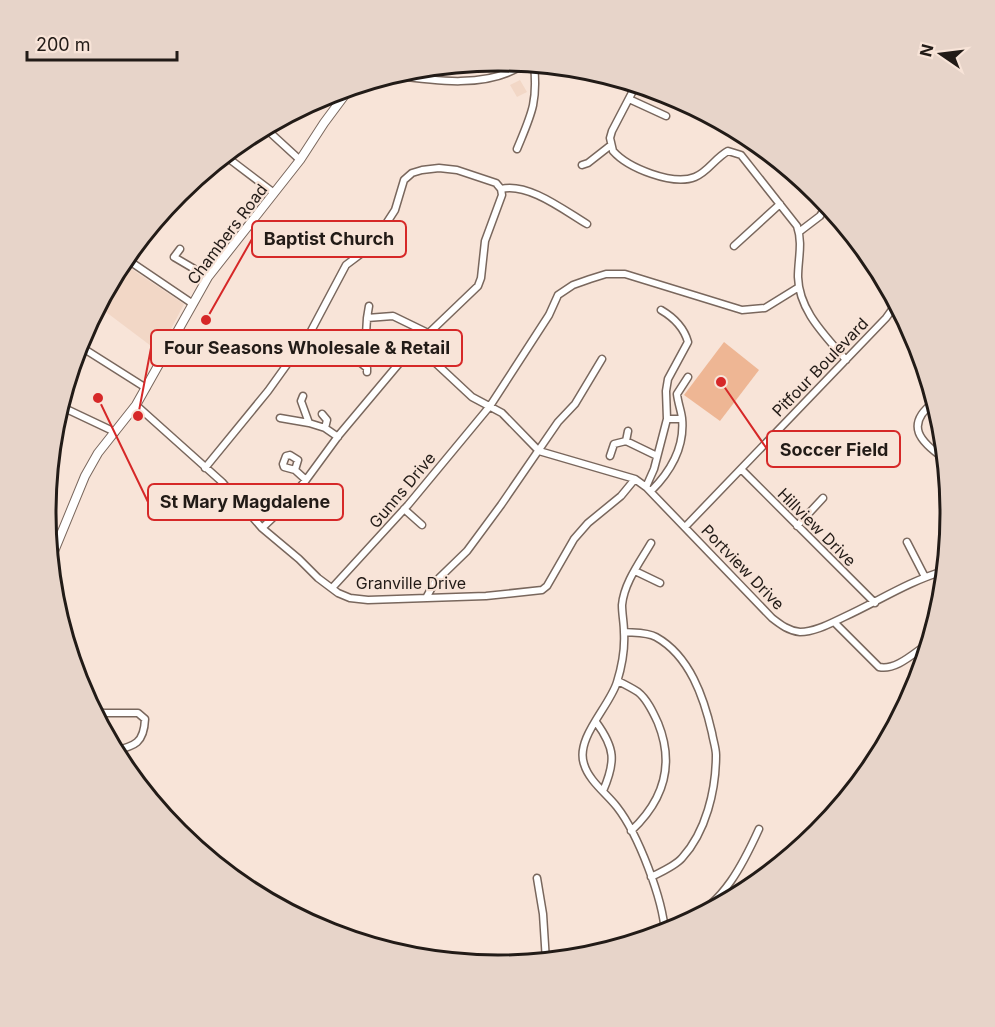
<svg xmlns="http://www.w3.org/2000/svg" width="995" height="1027" viewBox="0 0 995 1027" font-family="Inter,sans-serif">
<rect width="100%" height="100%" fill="#f8e4d8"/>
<!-- built -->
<path fill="#f2d7c6" d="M520,80L527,92L517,97L510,85Z
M121,262L184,304L159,352L98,306Z"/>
<!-- green -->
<path fill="#eeb694" d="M724,342L759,370L720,421L684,395Z"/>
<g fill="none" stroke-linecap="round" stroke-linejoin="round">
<defs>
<path id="minor" d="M393,75C434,81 488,89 524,64
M636,85L612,131L610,138L613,151C628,168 673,186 695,177C708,172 715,158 728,151L741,155L797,226C803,243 798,259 798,277C799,311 825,335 846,360
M629,99L666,116
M264,127L300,160
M517,149C531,115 538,103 534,65
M224,155L274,193
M582,165L588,163L611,145
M501,189C528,182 565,211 587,224
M799,232L820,216L827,205
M322,240L346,244L358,255
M734,246L780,204
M180,249L174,257L208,277
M125,258L193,304
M661,310C673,317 684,328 688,342L668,379L666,391L667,419H682
M367,318L369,306
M281,341L286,340L300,345
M418,343L428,356L472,397L502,413L539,451L635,479L646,487L772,618C781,625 789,631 800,632C815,632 831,623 844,617C877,602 909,581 944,571
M78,345L146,388
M367,372V368L357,360L365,351L367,318L393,316L428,333
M303,396L301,401L309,423L325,428
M934,402C904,425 920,442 945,459
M136,405L222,482L262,528L299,559L318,578L338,593L350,598L368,600L486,596L542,590L547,586L574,539L588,523L621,496L635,479
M60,406L115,432
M322,414L327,420L325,428L338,437
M280,418L309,423
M628,431L626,441L657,456
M610,456L614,444L626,441
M205,468L268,391L311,331L346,265L370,247L384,227L395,210L404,180L412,173L422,170L439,168L457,170L496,183L501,189L502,195L485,241L481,278L478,286L407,354L339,435L306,480L280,511L262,528
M741,469L875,603
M295,470L284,467L283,464L286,456L290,455L298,460L295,470L306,480
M646,487L654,469L667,419
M651,491C671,471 685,447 682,418C681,410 678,403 677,394L688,377
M404,509L422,525
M686,526L886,318L896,304
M797,526L823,498
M907,542L925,577
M651,543C640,562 624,583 622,605C622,614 624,623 624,632C625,648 622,666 617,682C610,706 575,738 584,764C589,781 606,793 617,807C638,834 663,899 665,933
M635,571L660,583
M332,588L408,505L490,406L549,315L558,295L573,285L590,279L606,274H625L742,310L765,308L799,287
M426,598L435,582L467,551L501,505L558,422L575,404L602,359
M834,622L879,667C896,671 915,652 929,643
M624,632C634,633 647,632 656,637C690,656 704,698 712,733C713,740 716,748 716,755C716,790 706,832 682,858C675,866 661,872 651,877
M618,681C624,684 632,688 638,692C647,699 653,712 658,723C675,765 663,801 631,831
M92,710L104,713H138L145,719C144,743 135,746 114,751
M596,722C615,748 616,761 603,791
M537,878L543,914L546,961
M665,926C672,924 680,922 687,919C723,905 744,862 759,829"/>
<path id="tertiary" d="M50,561L85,476L98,453L136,405L208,277L300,160L324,123L350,88"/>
</defs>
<!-- minor casing -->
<use href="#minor" stroke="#79675d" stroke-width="9"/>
<!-- tertiary casing -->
<use href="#tertiary" stroke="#79675d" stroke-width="10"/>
<!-- minor -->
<use href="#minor" stroke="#fff" stroke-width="6"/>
<!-- tertiary -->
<use href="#tertiary" stroke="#fff" stroke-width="8"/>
</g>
<g text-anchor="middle" stroke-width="4.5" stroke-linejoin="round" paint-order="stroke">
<!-- street labels -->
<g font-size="16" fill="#221b17" stroke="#f8e4d8">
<text transform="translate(227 234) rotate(-53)" y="6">Chambers Road</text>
<text transform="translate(820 367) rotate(-46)" y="6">Pitfour Boulevard</text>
<text transform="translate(402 490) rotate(-50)" y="6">Gunns Drive</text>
<text transform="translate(817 527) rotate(45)" y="6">Hillview Drive</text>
<text transform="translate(743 567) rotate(46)" y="6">Portview Drive</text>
<text x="411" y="589">Granville Drive</text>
</g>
</g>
<!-- crop -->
<path d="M0 0H995V1027H0ZM56 513a442 442 0 1 1 884 0a442 442 0 1 1-884 0Z" fill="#e7d4c9" fill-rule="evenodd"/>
<path fill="none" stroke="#221b17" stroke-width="3" d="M56 513a442 442 0 1 1 884 0a442 442 0 1 1-884 0Z"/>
<!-- callouts -->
<path fill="none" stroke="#d62828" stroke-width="2" d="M206 320L252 239M138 416L151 348M721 382L767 449M98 398L148 502"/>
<g fill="#d62828" stroke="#f8e4d8" stroke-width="2">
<circle cx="206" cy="320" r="6"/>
<circle cx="138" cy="416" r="6"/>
<circle cx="721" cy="382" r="6"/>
<circle cx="98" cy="398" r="6"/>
</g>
<g fill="#f8e4d8" stroke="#d62828" stroke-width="2">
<rect x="252" y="221" width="154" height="36" rx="6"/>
<rect x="151" y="330" width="311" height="36" rx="6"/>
<rect x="767" y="431" width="133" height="36" rx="6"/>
<rect x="148" y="484" width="195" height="36" rx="6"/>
</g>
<g font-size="18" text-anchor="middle" font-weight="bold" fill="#221b17">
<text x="329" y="245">Baptist Church</text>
<text x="307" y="354">Four Seasons Wholesale &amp; Retail</text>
<text x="834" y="456">Soccer Field</text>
<text x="245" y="508">St Mary Magdalene</text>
</g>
<!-- north arrow -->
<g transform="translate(941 54) rotate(284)" stroke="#f8e4d8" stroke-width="4.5" paint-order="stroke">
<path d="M0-4.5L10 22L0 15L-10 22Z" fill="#221b17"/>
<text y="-9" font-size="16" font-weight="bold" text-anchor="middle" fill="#221b17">N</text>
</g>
<!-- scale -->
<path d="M27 51v9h150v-9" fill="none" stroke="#221b17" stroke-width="3"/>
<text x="36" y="51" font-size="18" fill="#221b17" stroke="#f8e4d8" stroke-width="4.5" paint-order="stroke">200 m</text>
</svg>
